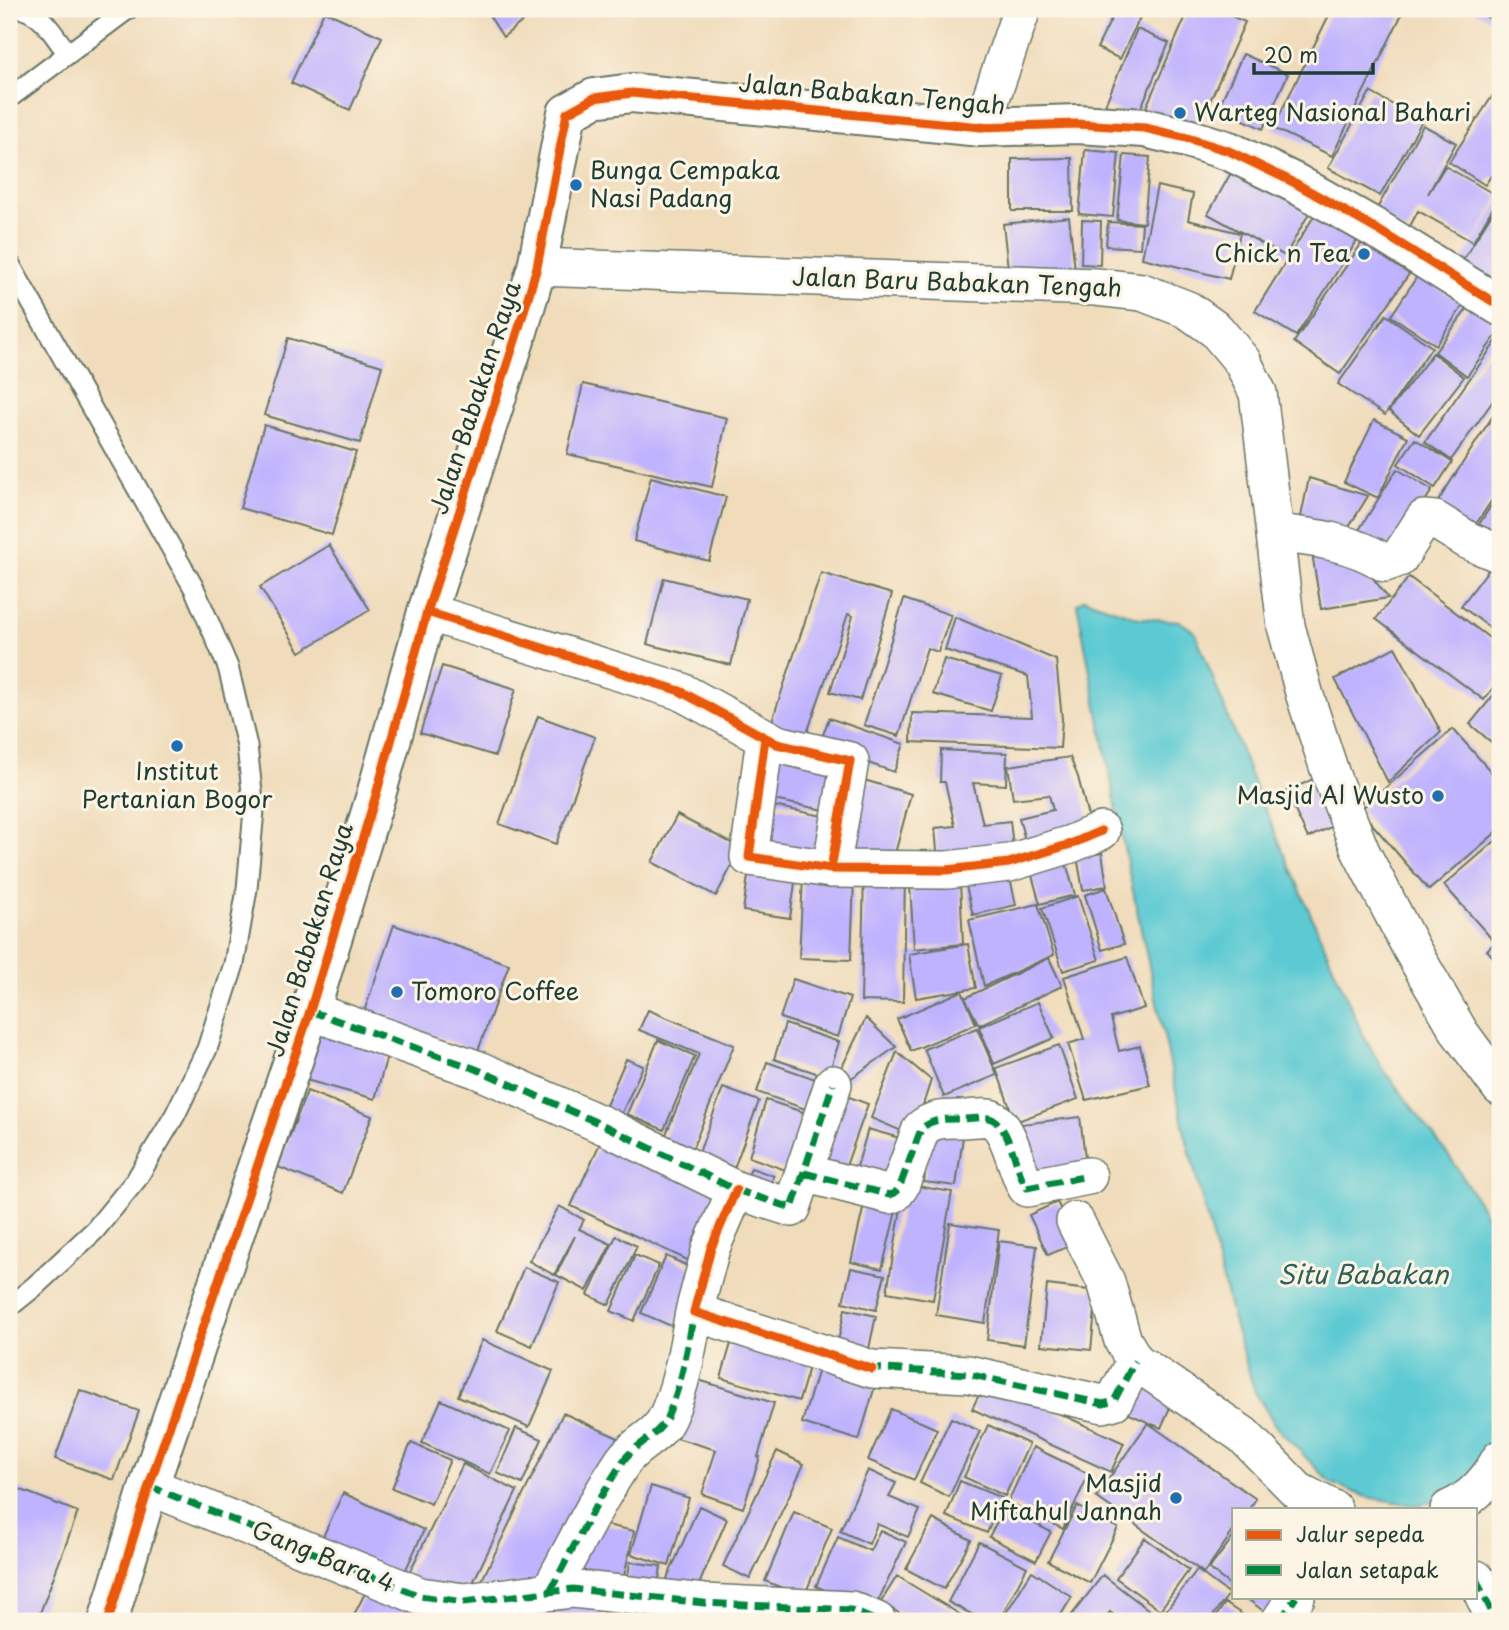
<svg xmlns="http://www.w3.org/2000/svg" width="1509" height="1630" viewBox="0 0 1509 1630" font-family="'Playpen Sans',sans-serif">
<rect width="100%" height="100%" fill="#fcf5e5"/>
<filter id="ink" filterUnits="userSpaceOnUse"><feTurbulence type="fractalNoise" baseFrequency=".0143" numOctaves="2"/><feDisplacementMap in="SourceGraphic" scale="14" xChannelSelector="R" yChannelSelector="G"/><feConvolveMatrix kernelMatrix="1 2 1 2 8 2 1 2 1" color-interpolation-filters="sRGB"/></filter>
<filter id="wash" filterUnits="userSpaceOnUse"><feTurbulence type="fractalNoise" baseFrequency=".00686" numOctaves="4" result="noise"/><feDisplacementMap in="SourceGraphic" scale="28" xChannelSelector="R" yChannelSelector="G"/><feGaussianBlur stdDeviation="1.57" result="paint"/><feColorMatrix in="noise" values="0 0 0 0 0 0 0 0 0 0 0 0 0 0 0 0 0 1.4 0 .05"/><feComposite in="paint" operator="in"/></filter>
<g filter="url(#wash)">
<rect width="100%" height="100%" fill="#f0dcbb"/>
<!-- water -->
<path fill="#5dcad3" stroke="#3e8484" stroke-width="2" d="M1084,599L1139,618L1179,621L1195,632L1252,779L1363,1035L1381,1066L1454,1163L1500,1237V1438L1492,1456L1446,1500L1414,1505L1367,1497L1331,1483L1277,1428L1255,1392L1234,1324L1184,1129L1128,868L1079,614L1077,604Z"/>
<g id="blocks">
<!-- building -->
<path fill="#bfb2ff" d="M485,9H538L503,37Z
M1116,9H1144L1120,59L1097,48Z
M1189,9H1215L1245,22L1195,135L1144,112Z
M1332,9H1393L1402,14L1332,156L1273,128Z
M1470,9H1497L1491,19Z
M324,11L382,37L350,110L291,83Z
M1137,29L1169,43L1136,119L1105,105Z
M1243,54L1288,74L1263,129L1218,108Z
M1370,92L1422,121L1380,196L1328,168Z
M1495,92L1500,95V181L1491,176L1485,185L1449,162Z
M1423,125L1456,143L1428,194L1445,166L1499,197L1473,242L1418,211L1407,232L1374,214Z
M1085,150L1119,153L1113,217L1079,214Z
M1124,155L1150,157L1144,223L1117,220Z
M1072,158L1073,211H1012V159Z
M1233,169L1311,210L1285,256L1208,214Z
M1157,186L1193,194L1188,220L1240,233L1229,279L1142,258Z
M1500,200V291L1460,265Z
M1316,213L1358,239L1296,336L1255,311Z
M1069,217L1075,270L1009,277L1003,224Z
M1082,220L1101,221L1100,265L1081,264Z
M1108,222L1142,224L1140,248L1106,246Z
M1362,243L1409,274L1340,374L1294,342Z
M1418,275L1464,304L1436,345L1391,316Z
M1471,304L1500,325V330L1467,376L1435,352Z
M1386,315L1432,347L1385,415L1338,384Z
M1500,336V391L1451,460L1425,442Z
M288,338L382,366L360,443L264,415Z
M1433,353L1464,377L1419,435L1389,411Z
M583,384L727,418L712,487L567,454Z
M1500,405V488L1470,533L1433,509Z
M1374,420L1408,437L1378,498L1344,482Z
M264,425L356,452L332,535L240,508Z
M1415,439L1452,462L1435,488L1398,464Z
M1397,469L1432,490L1389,560L1354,538Z
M651,477L726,497L709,561L634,541Z
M1309,478L1368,496L1341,540L1298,531Z
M1500,492V549L1474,532Z
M329,545L370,610L300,652L260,587Z
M1312,553H1354L1388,598L1321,609Z
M1498,557L1500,559V612L1489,627L1461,606Z
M821,573L892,594L860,700L830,692L853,616L848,614L804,742L769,730Z
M1409,577L1500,646V678L1484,700L1376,619Z
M664,578L747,599L731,665L647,644Z
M904,599L951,615L938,652L927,648L899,736L864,725Z
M955,617L1056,660L1062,719L1060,748L911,742L912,713L1032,717L1028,676L945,650Z
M1395,647L1441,732L1388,782L1335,679Z
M944,659L1002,676L991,711L933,694Z
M442,666L516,689L495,756L420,733Z
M1500,687V743L1497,747L1470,724Z
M538,716L595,737L556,844L499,824Z
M829,718L904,744L894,772L819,746Z
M1453,729L1500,782V829L1429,890L1360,810Z
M941,750L1007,753L1006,785L973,783L983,824L1010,821L1014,855L938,862L935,828L955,826L945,782H940Z
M772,753L844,767L835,812L763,798Z
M1070,757L1078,777L1092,832L1027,848L1019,818L1053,810L1049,795L1013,799L1008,766Z
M1319,776L1341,822L1308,838L1286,792Z
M854,777L911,794L893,861L837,852Z
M763,804L833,818L825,858L754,844Z
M677,815L741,848L716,896L652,862Z
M1500,837V929L1491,938L1444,885Z
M1063,852L1075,895L1040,904L1028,861Z
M1102,853L1107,886L1083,890L1077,857Z
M749,869L796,876L790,918L743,911Z
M1008,869L1016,905L973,915L964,878Z
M864,873L905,875L903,1002L861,1001Z
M803,877L854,879L851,960L799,958Z
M960,882L963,944L914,949L910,885Z
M1106,888L1124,944L1102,950L1085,895Z
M1078,896L1099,960L1063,971L1042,908Z
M1038,904L1054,955L984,986L969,920Z
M394,925L509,964L478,1051L364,1012Z
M1500,938V965L1487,950Z
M968,944L976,988L916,998L909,954Z
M1127,957L1144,1008L1111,1018L1119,1051L1140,1046L1150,1085L1086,1100L1068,1044L1084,1039L1064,977Z
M1049,958L1062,986L979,1025L965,998Z
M793,979L850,998L838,1037L780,1018Z
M962,991L976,1024L911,1051L897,1019Z
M1038,1002L1054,1038L994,1064L979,1027Z
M648,1010L734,1045L687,1162L659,1151L699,1054L639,1030Z
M866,1018L896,1047L843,1084L837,1077Z
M785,1024L839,1042L828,1077L774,1059Z
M320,1026L390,1045L375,1099L306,1080Z
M977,1028L997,1075L944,1097L924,1049Z
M658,1040L695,1056L664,1130L627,1114Z
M1059,1045L1078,1099L1015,1122L996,1068Z
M897,1052L931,1080L913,1136L871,1118Z
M626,1059L643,1066L617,1124L601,1117Z
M767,1062L824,1082L814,1112L757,1092Z
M723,1088L759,1101L730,1179L694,1166Z
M307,1091L372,1116L343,1193L278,1167Z
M836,1092L868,1104L842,1177L810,1166Z
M766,1100L812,1115L794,1173L749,1157Z
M1080,1117L1086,1166L1028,1174L1021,1124Z
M868,1129L903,1139L890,1184L855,1174Z
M930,1132L963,1137L956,1186L924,1182Z
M601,1141L725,1198L696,1264L571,1206Z
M751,1168L774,1176L765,1197L743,1189Z
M905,1184L952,1192L933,1300L887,1292Z
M866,1196L898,1203L882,1269L851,1262Z
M1057,1202L1077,1243L1048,1255L1029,1215Z
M559,1206L584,1220L579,1229L611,1244L587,1291L556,1275L575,1236L554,1275L529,1261Z
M950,1223L999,1230L985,1323L936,1315Z
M616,1236L637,1246L609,1305L588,1295Z
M999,1241L1037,1246L1024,1345L987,1340Z
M635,1255L659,1265L634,1321L611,1311Z
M666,1256L701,1272L676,1328L641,1313Z
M524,1267L559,1282L532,1346L497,1331Z
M851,1268L885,1275L876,1310L843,1302Z
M1047,1285L1097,1291L1091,1350L1041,1345Z
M845,1309L876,1316L868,1353L837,1346Z
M734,1333L812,1357L799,1401L721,1378Z
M482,1340L553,1371L529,1427L458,1396Z
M821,1359L878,1376L859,1440L802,1423Z
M685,1376L774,1403L758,1457H760L743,1508L702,1494L716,1450L667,1435Z
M986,1380L1124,1443L1111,1472L972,1409Z
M1131,1382L1175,1396L1161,1428L1127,1413Z
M80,1390L139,1411L114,1480L55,1459Z
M441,1400L510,1431L490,1474L422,1443Z
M891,1409L937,1429L914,1480L868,1460Z
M563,1413L625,1441L555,1581L478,1588Z
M951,1418L980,1431L949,1497L920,1483Z
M1148,1423L1256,1499L1249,1509H1234V1530L1204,1573L1096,1497Z
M988,1425L1029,1444L1005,1496L964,1477Z
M516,1428L542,1439L522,1484L497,1473Z
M411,1443L450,1460L431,1504L392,1488Z
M1033,1447L1089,1474L1063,1529L1008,1502Z
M777,1451L804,1464L750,1579L723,1566Z
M463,1464L517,1491L468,1593L404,1583Z
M868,1470L896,1483L889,1497L920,1510L908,1537L877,1524L869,1544L840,1531Z
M960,1481L1002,1498L987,1533L946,1516Z
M9,1485L78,1512L37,1621H9Z
M651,1486L689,1498L669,1566L631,1554Z
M343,1493L424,1530L402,1578L321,1541Z
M699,1506L727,1519L695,1594L666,1581Z
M1077,1506L1118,1528L1090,1583L1048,1561Z
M1004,1508L1051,1532L1036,1561L989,1537Z
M794,1512L832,1528L804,1597L765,1581Z
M933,1519L971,1540L944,1589L906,1569Z
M588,1521L634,1531L623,1581L557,1582Z
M880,1530L906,1542L873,1612L816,1586L838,1537L870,1551Z
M1234,1536V1588L1209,1569Z
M1145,1538L1189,1570L1160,1610L1116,1578Z
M979,1542L1027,1567L999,1621H985L948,1602Z
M630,1562L661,1566L658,1586L627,1582Z
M1197,1570L1229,1594L1209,1621H1158Z
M1032,1571L1072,1597L1057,1621H1001Z
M1103,1575L1154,1614L1149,1621H1122L1110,1612L1103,1621H1067Z
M897,1576L961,1615L957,1621H912L881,1602Z
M369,1585L412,1606L405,1621H351Z
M611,1597L600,1621H536L507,1608Z
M1245,1597H1291L1274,1619Z
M419,1601L449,1616L446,1621H409Z
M1225,1603L1252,1621H1213Z"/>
</g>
</g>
<g filter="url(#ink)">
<use href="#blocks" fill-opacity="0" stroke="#687563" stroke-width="2"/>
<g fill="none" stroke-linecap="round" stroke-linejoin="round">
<defs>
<path id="service" d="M23,9C44,15 55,37 68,54
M9,98L128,9
M9,263L194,588L228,667L247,746L254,810L247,889L234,964L207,1049L175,1115L136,1180L95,1230L35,1286L9,1307"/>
<path id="minor" d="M981,127L1022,9
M537,267L1096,287L1142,292L1188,310L1216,330L1242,361L1258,393L1286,626L1305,696L1332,778L1361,852L1412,950L1460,1033L1500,1087
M1275,533C1313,537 1353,542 1385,563L1399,558L1424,519L1435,520L1469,541L1500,554
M427,612L680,691L777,744L850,761L831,869
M765,738L749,857L831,869L947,870L1009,863L1071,844L1101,831
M310,1011L476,1069L605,1126L736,1190L792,1208L833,1084
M804,1173L890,1195L895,1193L900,1186L921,1129C933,1118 946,1119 962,1119C970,1119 981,1117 989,1118C1010,1123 1016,1172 1027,1188L1088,1176
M736,1190L711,1248L694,1312L872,1369L968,1374L1103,1404L1114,1401L1135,1361
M1075,1221L1106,1282L1123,1341L1135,1361L1243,1435L1298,1491L1333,1509
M149,1486L420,1596L464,1602L573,1589L704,1603L851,1610L877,1621
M1449,1509C1473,1499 1488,1481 1500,1459
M1476,1579L1496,1621
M550,1591C574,1547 596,1501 624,1460C636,1443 660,1436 668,1415C682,1384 688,1346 694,1312
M1280,1621L1296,1597"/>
<path id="tertiary" d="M108,1621L149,1486L310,1011L376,795L427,612L518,331L537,267L567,113L594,98L632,93L981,127L1077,124L1145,128L1187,138L1229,151L1295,183L1378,230L1500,306"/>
</defs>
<!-- service casing -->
<use href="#service" stroke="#687563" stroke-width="23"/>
<!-- minor casing -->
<use href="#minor" stroke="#687563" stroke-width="40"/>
<!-- tertiary casing -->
<use href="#tertiary" stroke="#687563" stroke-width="42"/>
<!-- service -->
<use href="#service" stroke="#fff" stroke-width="19"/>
<!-- minor -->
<use href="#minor" stroke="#fff" stroke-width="37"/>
<!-- tertiary -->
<use href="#tertiary" stroke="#fff" stroke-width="38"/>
<!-- quiet -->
<path stroke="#00873e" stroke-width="7" stroke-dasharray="14 7" stroke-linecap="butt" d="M310,1011L476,1069L605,1126L736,1190L792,1208L833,1084
M804,1173L890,1195L895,1193L900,1186L921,1129C933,1118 946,1119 962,1119C970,1119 981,1117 989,1118C1010,1123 1016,1172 1027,1188L1088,1176
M868,1368L968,1374L1103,1404L1114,1401L1135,1361
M149,1486L420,1596L464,1602L573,1589L704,1603L851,1610L877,1621
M1476,1579L1496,1621
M550,1591C574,1547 596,1501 624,1460C636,1443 660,1436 668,1415C682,1384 688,1346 694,1312
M1280,1621L1296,1597"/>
<defs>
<path id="cycleway" d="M427,612L680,691L777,744L850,761L831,869
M765,738L749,857L831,869L947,870L1009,863L1071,844L1101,831
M736,1190L711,1248L694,1312L872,1369
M108,1621L149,1486L310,1011L376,795L427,612L518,331L537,267L567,113L594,98L632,93L981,127L1077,124L1145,128L1187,138L1229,151L1295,183L1378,230L1500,306"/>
</defs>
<!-- cycleway casing -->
<use href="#cycleway" stroke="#fcf5e5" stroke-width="13"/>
<!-- cycleway -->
<use href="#cycleway" stroke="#e8590c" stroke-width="9"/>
</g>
</g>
<!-- markers -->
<g fill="#1f6fb2" stroke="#fcf5e5" stroke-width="2.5">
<circle cx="1180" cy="113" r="7"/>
<circle cx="576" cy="185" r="7"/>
<circle cx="1364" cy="254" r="7"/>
<circle cx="177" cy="746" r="7"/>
<circle cx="1438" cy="796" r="7"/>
<circle cx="397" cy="992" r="7"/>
<circle cx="1176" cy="1498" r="7"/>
</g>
<g text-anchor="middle" stroke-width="6" stroke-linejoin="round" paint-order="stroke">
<!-- street labels -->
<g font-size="24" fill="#1f3d34" stroke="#fcf5e5">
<text transform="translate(872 95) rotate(5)" y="8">Jalan Babakan Tengah</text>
<text transform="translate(957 283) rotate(2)" y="8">Jalan Baru Babakan Tengah</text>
<text transform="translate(476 398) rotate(-72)" y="8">Jalan Babakan Raya</text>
<text transform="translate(310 940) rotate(-73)" y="8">Jalan Babakan Raya</text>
<text transform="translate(323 1557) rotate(22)" y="8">Gang Bara 4</text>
</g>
<!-- poi labels -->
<g font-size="24" fill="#1f3d34" stroke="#fcf5e5" text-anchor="start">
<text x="1194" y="121">Warteg Nasional Bahari</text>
<text x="590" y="179">Bunga Cempaka<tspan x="590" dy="28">Nasi Padang</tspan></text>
<text x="1350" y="262" text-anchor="end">Chick n Tea</text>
<text x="177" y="780" text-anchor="middle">Institut<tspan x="177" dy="28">Pertanian Bogor</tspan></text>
<text x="1424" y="804" text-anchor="end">Masjid Al Wusto</text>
<text x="411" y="1000">Tomoro Coffee</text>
<text x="1162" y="1492" text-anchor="end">Masjid<tspan x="1162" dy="28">Miftahul Jannah</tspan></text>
</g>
<!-- water labels -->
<g font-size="26" font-style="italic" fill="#2e605c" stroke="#fcf5e5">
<text x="1363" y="1284">Situ Babakan</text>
</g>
</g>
<!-- margin -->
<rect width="1509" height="1630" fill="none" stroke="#fcf5e5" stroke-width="35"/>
<!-- legend -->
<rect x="1232" y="1508" width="245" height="91" fill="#fcf5e5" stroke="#a4ab9e" stroke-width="2"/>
<rect x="1246" y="1530" width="35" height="10" fill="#e8590c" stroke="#a4ab9e" stroke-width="2"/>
<text x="1296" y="1542" font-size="21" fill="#1f3d34">Jalur sepeda</text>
<rect x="1246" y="1565" width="35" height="10" fill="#00873e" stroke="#a4ab9e" stroke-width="2"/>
<text x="1296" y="1578" font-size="21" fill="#1f3d34">Jalan setapak</text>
<!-- scale -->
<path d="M1254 63v10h119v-10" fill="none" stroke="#1f3d34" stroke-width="3.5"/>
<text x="1264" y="63" font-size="21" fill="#1f3d34" stroke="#fcf5e5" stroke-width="5" paint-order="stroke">20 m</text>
</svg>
